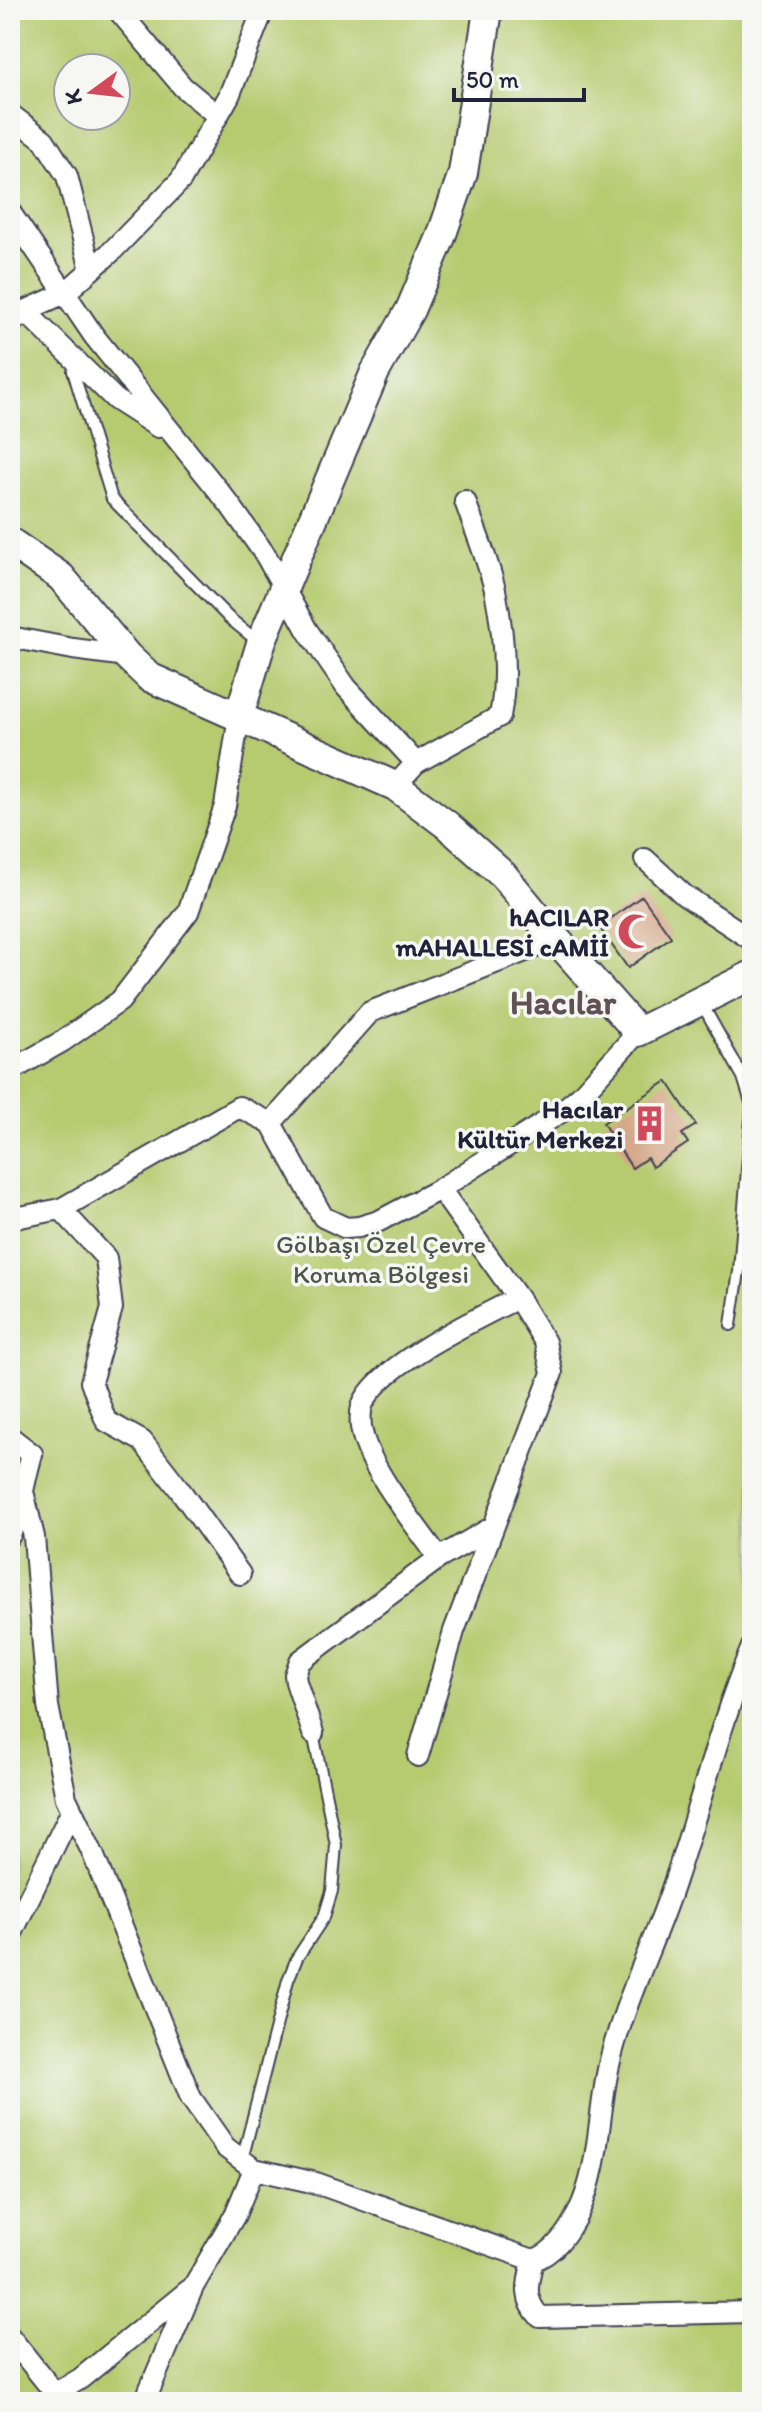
<svg xmlns="http://www.w3.org/2000/svg" width="762" height="2412" viewBox="0 0 762 2412" font-family="Itim,sans-serif">
<rect width="100%" height="100%" fill="#f6f6f2"/>
<filter id="ink" filterUnits="userSpaceOnUse"><feTurbulence type="fractalNoise" baseFrequency=".0125" numOctaves="2"/><feDisplacementMap in="SourceGraphic" scale="16" xChannelSelector="R" yChannelSelector="G"/><feConvolveMatrix kernelMatrix="1 2 1 2 8 2 1 2 1" color-interpolation-filters="sRGB"/></filter>
<filter id="wash" filterUnits="userSpaceOnUse"><feTurbulence type="fractalNoise" baseFrequency=".006" numOctaves="4" result="noise"/><feDisplacementMap in="SourceGraphic" scale="32" xChannelSelector="R" yChannelSelector="G"/><feGaussianBlur stdDeviation="1.8" result="paint"/><feColorMatrix in="noise" values="0 0 0 0 0 0 0 0 0 0 0 0 0 0 0 0 0 1.4 0 .05"/><feComposite in="paint" operator="in"/></filter>
<g filter="url(#wash)">
<rect width="100%" height="100%" fill="#f5e9d9"/>
<!-- green -->
<path fill="#b6cb6f" stroke="#6c7655" stroke-width="2" fill-rule="evenodd" d="M10,10H752V2402H10ZM68,68H116V116H68Z"/>
<g id="blocks">
<!-- building -->
<path fill="#d4a788" d="M642,896L671,937L628,968L599,927Z
M667,1081L696,1125L682,1134L688,1143L652,1167L647,1158L632,1168L603,1123Z"/>
</g>
</g>
<g filter="url(#ink)">
<use href="#blocks" fill-opacity="0" stroke="#424053" stroke-width="2"/>
<g fill="none" stroke-linecap="round" stroke-linejoin="round">
<defs>
<path id="lane" d="M77,363L73,371L112,499L229,618L250,635L261,640
M702,1004L743,1077L752,1106L739,1271L731,1325
M242,2160L288,1980L297,1958L324,1917L332,1891L336,1845L313,1733"/>
<path id="street" d="M118,10L183,87L218,116
M10,114L44,140L67,176L91,270
M10,212L94,336L230,505L266,556L307,630L346,687L416,763
M25,311L116,400L158,427
M10,324L25,311L65,293L111,252L181,180L229,96L263,10
M10,637L73,649L127,656
M395,786L416,763L500,716C508,676 503,630 495,590C488,560 475,530 465,501
M645,859L684,895L752,940
M10,1071L63,1041L120,1001L188,912L225,806L239,716
M271,1123L370,1012L556,939
M61,1209L106,1258L112,1308L91,1382L106,1421L142,1441L180,1490L240,1574
M10,1219L61,1209L239,1107L271,1123L323,1217L346,1228L359,1227L379,1221L440,1189L561,1112L580,1096L638,1032
M10,1437L32,1454C24,1481 21,1509 10,1535
M22,1487L34,1537L48,1706L66,1798L93,1854L191,2098L225,2147L254,2169L316,2183L533,2260C528,2282 522,2298 540,2317L752,2312
M439,1558C415,1524 367,1467 361,1427C360,1417 360,1406 366,1398C388,1361 478,1318 518,1298
M313,1733L296,1682L295,1675L300,1661L439,1558L493,1527
M418,1756L454,1631L552,1373L545,1342L518,1298L440,1189
M10,1937L68,1818L74,1814
M533,2260C553,2255 569,2231 578,2213C600,2169 598,2113 609,2065C624,2001 656,1940 676,1877C702,1800 720,1722 752,1647
M10,2337L62,2402
M56,2393L80,2379L189,2290
M149,2402V2391L193,2287L235,2215L254,2169"/>
<path id="secondary" d="M10,542L61,577L127,656L149,677L395,786L447,825L503,875L556,939L638,1032L752,975
M239,716L262,640L375,372L410,310L441,237L463,173L488,10"/>
</defs>
<!-- lane casing -->
<use href="#lane" stroke="#424053" stroke-width="14"/>
<!-- street casing -->
<use href="#street" stroke="#424053" stroke-width="24"/>
<!-- secondary casing -->
<use href="#secondary" stroke="#424053" stroke-width="32"/>
<!-- lane -->
<use href="#lane" stroke="#fff" stroke-width="10"/>
<!-- street -->
<use href="#street" stroke="#fff" stroke-width="20"/>
<!-- secondary -->
<use href="#secondary" stroke="#fff" stroke-width="28"/>
</g>
</g>
<!-- icons -->
<defs>
<symbol id="mosque-bare" viewBox="-9 -9 18 18"><path d="M3.5-4.9A6 6 0 1 0 3.5 4.9A5 5 0 1 1 3.5-4.9Z" fill="#d1495b" stroke="#f6f6f2" stroke-width="2.5" paint-order="stroke"/></symbol>
<symbol id="building-bare" viewBox="-9 -9 18 18"><path d="M-4-6H4V6H1V3H-1V6H-4ZM-2.5-4.3h1.7v1.8h-1.7ZM.8-4.3h1.7v1.8H.8ZM-2.5-1h1.7V.8h-1.7ZM.8-1h1.7V.8H.8Z" fill="#d1495b" stroke="#f6f6f2" stroke-width="2.5" paint-order="stroke"/></symbol>
</defs>
<g fill-rule="evenodd">
<use href="#mosque-bare" x="610" y="906" width="51" height="51"/>
<use href="#building-bare" x="624" y="1098" width="51" height="51"/>
</g>
<g text-anchor="middle" stroke-width="7" stroke-linejoin="round" paint-order="stroke">
<!-- poi labels -->
<g font-size="26" font-weight="bold" fill="#22223b" stroke="#f6f6f2" text-anchor="end">
<text x="609" y="926">hACILAR<tspan x="609" dy="30">mAHALLESİ cAMİİ</tspan></text>
<text x="623" y="1118">Hacılar<tspan x="623" dy="30">Kültür Merkezi</tspan></text>
</g>
<!-- park labels -->
<g font-size="26" fill="#4e554b" stroke="#f6f6f2">
<text x="381" y="1253">Gölbaşı Özel Çevre<tspan x="381" dy="30">Koruma Bölgesi</tspan></text>
</g>
<!-- district labels -->
<g font-size="34" font-weight="bold" fill="#605156" stroke="#f6f6f2">
<text x="563" y="1014">Hacılar</text>
</g>
</g>
<!-- margin -->
<rect width="762" height="2412" fill="none" stroke="#f6f6f2" stroke-width="40"/>
<!-- north arrow -->
<g transform="translate(92 92) rotate(255)"><circle r="38" fill="#f6f6f2" stroke="#a1a1a9" stroke-width="2"/>
<path d="M0-6L14 30L0 20L-14 30Z" fill="#d1495b"/>
<text y="-12" font-size="22" font-weight="bold" text-anchor="middle" fill="#22223b">K</text>
</g>
<!-- scale -->
<path d="M454 88v12h130v-12" fill="none" stroke="#22223b" stroke-width="4"/>
<text x="466" y="88" font-size="24" fill="#22223b" stroke="#f6f6f2" stroke-width="6" paint-order="stroke">50 m</text>
</svg>
